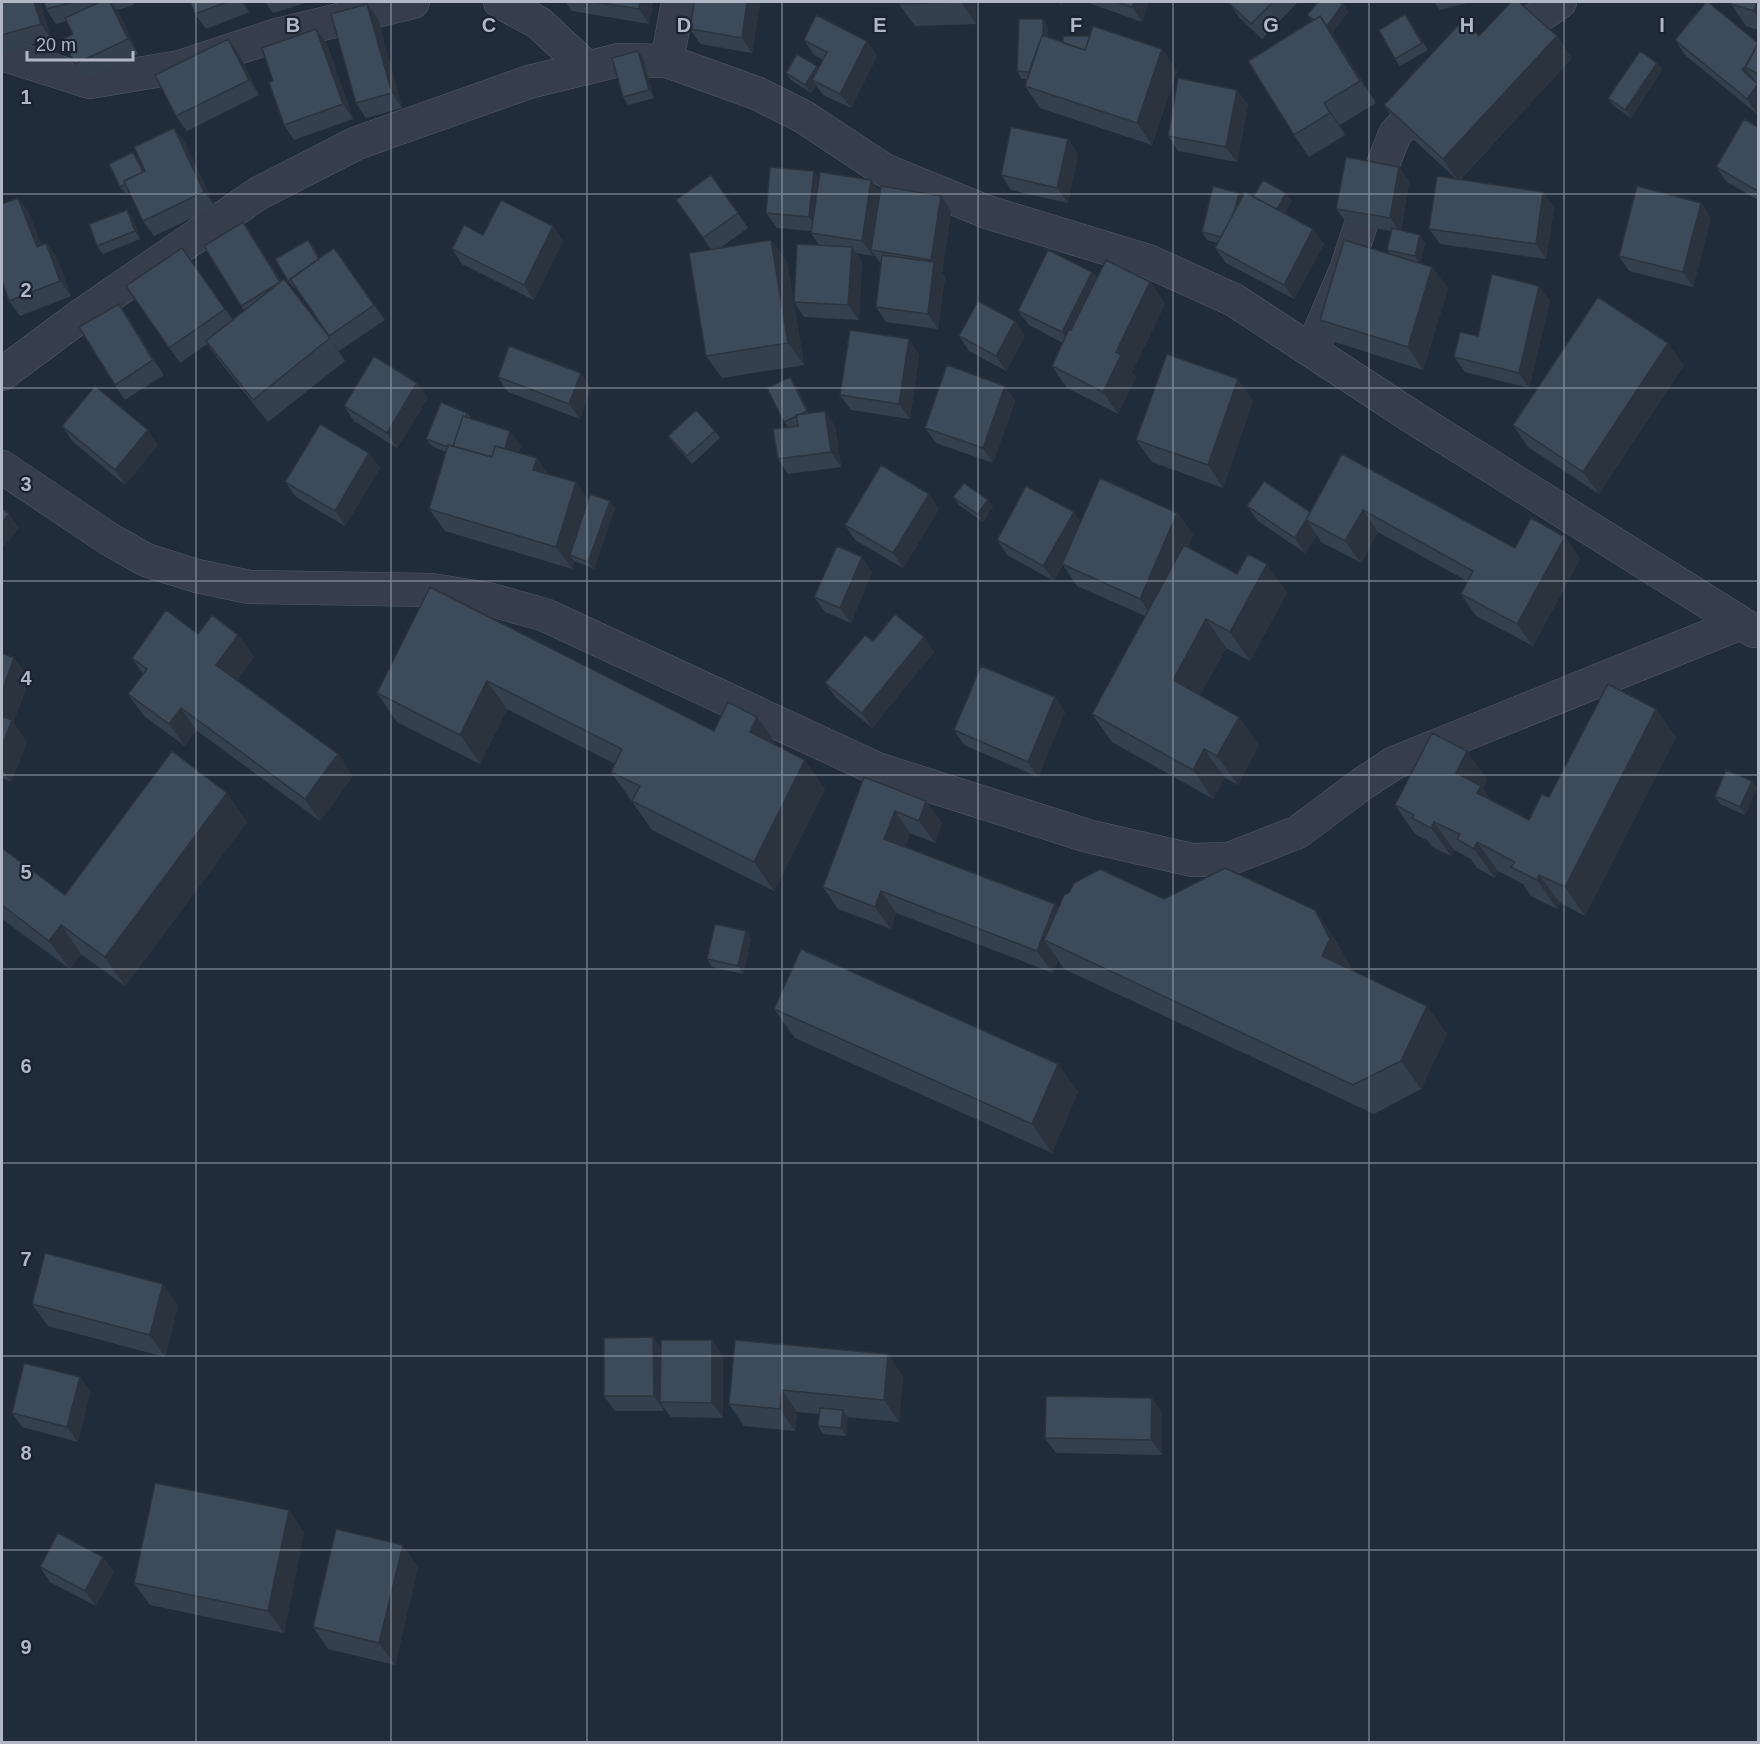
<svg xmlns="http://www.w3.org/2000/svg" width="1760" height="1744" viewBox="0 0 1760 1744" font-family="Arial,sans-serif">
<rect width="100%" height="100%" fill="#212c3a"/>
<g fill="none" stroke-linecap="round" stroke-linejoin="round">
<defs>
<path id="minor" d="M500,2L539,23L587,68
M1499,44L1560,2
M2,54L90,82L180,67L277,35L413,2
M667,61L678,2
M1312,350L1346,270L1370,197L1395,134L1430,96
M2,374L83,314L259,193L357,143L529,82L619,60L667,61L756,93L804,117L884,170L987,212L1148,261L1234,300L1417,420L1741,623
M2,467L109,539L146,560L197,576L249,587L431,590L488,599L545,615L877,769L1088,836L1192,860L1229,859L1298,832L1362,784L1394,763L1741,623L1754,631"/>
</defs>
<!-- minor casing -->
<use href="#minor" stroke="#535b68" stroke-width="34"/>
<!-- minor -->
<use href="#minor" stroke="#353e4a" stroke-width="33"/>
</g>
<!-- wall -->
<path fill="#34404d" d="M2,2H40L51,39L2,53Z
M44,2H133L134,5L117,10L138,54L85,79L75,64L73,34L66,21L56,24L46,9Z
M190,2H245L249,12L206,29L195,14Z
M265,2H309L273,13Z
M565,2H653L649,24L572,11Z
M760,2L752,53L700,44L690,29Z
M976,2V24L915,26L899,4Z
M1086,2H1149L1142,22Z
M1231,2H1298L1262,39L1240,18L1229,3Z
M1434,2H1471L1440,10Z
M1758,2V30L1746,26L1731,4Z
M1343,4L1348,12L1332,33L1376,103L1340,125L1345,135L1309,157L1294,135L1312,21L1307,15Z
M378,19L402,108L366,118L356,103Z
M1043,19L1048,27V38L1063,43L1177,71L1152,145L1040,108L1025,86L1027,79H1022L1017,71Z
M1410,22L1428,50L1400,66L1395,59Z
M316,29L327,44L353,119L294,140L284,125L273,81Z
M1479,36H1557L1572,58L1460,180L1554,207L1546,259L1440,244L1429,229L1456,179L1400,127L1384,105Z
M804,40L867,41L877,56L851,108L823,95L816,85L811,93L791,80L786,73L817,66L818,68L823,60L814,55Z
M1675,40L1758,43V113L1757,114L1685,55Z
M239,54L259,95L187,131L176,116Z
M643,58L654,98L628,105L623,97Z
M1657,63L1662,70L1631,118L1614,106L1608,98Z
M1237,90L1248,105L1237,162L1178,151L1168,136Z
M1758,127V200L1727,182L1716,167Z
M174,128L185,143L215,207L154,236L143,221L129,192L126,194L120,187L138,159L144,171Z
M1068,139L1078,154L1068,203L1011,190L1001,175Z
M1399,167L1409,182L1401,230L1425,243L1420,263L1432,267L1448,289L1423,370L1335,342L1320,320L1390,254L1387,250L1391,231L1347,223L1336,209Z
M711,175L748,228L720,248L771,240L787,262L804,365L722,378L706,356L711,249L676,200Z
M819,178L880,192L941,196L951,211L942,273L945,277L938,329L886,322L876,307L881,264L873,253V256L856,253L862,262L859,320L804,317L794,302L819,245L811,233V231L777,228L766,213Z
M1242,197H1253L1292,201L1284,213L1324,244L1294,299L1226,263L1215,248L1218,243L1207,240L1202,232Z
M18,198L29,213L41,245L46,243L57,258L71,296L20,316L9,301Z
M1701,203L1711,218L1693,287L1629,271L1619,256Z
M132,217L140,239L103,254L97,246Z
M553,226L563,241L534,300L462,264L452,249L483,235Z
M253,237L281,281L330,338L345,361L268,422L221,363L207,344L180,363L126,286L182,248L233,320L244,311L204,246Z
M313,247L319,258L334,248L385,320L339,351L295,287L294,288L288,281Z
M1092,272L1097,278L1150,282L1165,304L1132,372L1136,377L1118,414L1067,388L1052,366L1063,343L1029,325L1018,311Z
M1550,301L1529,388L1465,372L1454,357L1478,336Z
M119,304L129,319L164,375L125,400L115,385Z
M1015,321L1025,336L1006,371L969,351L959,336Z
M919,354L910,419L851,410L840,395Z
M1684,365L1599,494L1528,447L1513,425Z
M498,377L591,388L580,419L508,392Z
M795,384L809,413L835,426L841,467L788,474L778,459L788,427L784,422Z
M1005,386L1015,401L993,463L936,443L925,428Z
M428,398L397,448L354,421L344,406Z
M1253,401L1223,488L1152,462L1136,440Z
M467,413L472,419L521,446L518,453L537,458L548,474L588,500L615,508L594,569L574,561L572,569L445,531L429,509L446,452L432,446L426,439Z
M62,426L158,445L125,485L72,441Z
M715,431L720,438L692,464L673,443L668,436Z
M1342,454L1515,548L1565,537L1580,559L1533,646L1476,616L1461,594L1467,581L1378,532L1361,563L1321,542L1317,535L1305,553L1258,521L1247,506L1310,512Z
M380,468L345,526L296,497L285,482Z
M953,497L988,500L993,507L983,522L959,505Z
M939,509L903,568L855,540L845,525Z
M1177,513L1193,535L1188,547L1237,574L1267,564L1287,593L1250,661L1226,648L1200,695L1259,745L1238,785L1225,778L1213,799L1112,742L1092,714L1145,616L1077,586L1063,565L1054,581L1007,555L997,540L1081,522Z
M872,572L851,623L825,612L814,597Z
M430,587L714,731L777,745L825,789L774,891L652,830L611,772L615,764L507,709L480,764L397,722L377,693Z
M198,634L238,635L254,657L237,680L338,754L353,776L320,821L196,730L185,746L144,716L128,694L143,674L132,658Z
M924,637L934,652L872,728L836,698L825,683L873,641Z
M2,653L14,658L30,680L13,722L27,742L11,782L2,778Z
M1055,697L1065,712L1038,777L964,745L954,730Z
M1676,737L1585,916L1560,903L1557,909L1531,896L1523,884L1498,871L1495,878L1477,868L1471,859L1454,850L1451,856L1432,847L1428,841L1415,834L1395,805L1467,751L1487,780L1483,788L1491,800L1529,820L1549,797Z
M864,777L942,823L935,843L910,833L905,847L1058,909L1164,899L1335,939L1351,968L1350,969L1427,1006L1447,1034L1421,1089L1374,1114L1064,969L1058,960L1053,973L896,913L891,929L838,909L823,887Z
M1752,781L1757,788L1745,815L1720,804L1715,796Z
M247,822L125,986L81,954L70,969L2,919V849L65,895Z
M751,938L743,974L712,967L707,959Z
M774,1009L1058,1064L1078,1092L1052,1153L795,1038Z
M163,1284L178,1306L165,1357L48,1326L32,1304Z
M653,1337L660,1348L723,1355V1418L671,1417L664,1408V1411H615L604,1396Z
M735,1340L903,1376L899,1422L847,1417L846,1436L823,1434L818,1426L819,1414L797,1412L795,1431L744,1426L729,1404Z
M80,1377L90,1392L78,1442L22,1427L12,1413Z
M1152,1398L1162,1413V1455L1056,1453L1045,1438Z
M304,1532L284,1633L150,1605L134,1583Z
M103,1557L114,1572L96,1606L50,1582L40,1567Z
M418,1567L395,1665L328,1649L313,1627Z"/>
<!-- shaded-wall -->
<path fill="#2b343e" d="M34,2H40L51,39L41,24Z
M110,2L119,12L138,54L128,39Z
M241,2H245L249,12Z
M640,2H653L649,24L639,9Z
M747,2H760L752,53L742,38Z
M961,2H976V24Z
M1058,2H1065L1061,7Z
M1134,2H1149L1142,22L1132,7Z
M1757,2H1758V18L1754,11Z
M367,4L378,19L402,108L392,93Z
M1343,4L1348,12L1332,33L1376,103L1324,28Z
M1043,19L1048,27L1047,80L1041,72Z
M316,29L327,44L353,119L343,104Z
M1557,36L1572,58L1458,181L1443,159Z
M228,39L239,54L259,95L249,80Z
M867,41L877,56L851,108L840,94Z
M1162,49L1177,71L1152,145L1137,123Z
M1758,50L1745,67L1755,81L1742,70Z
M638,51L643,58L654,98L649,90Z
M1657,63L1662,70L1631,118L1625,110Z
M817,66L822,74L812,80L816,85L811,93L805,85Z
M1758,84V113L1757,114L1747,99Z
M1237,90L1248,105L1237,162L1226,147Z
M1324,103L1340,125L1345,135L1330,113Z
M174,128L185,143L215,207L204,192Z
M1068,139L1078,154L1068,203L1057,188Z
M133,152L138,159L150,182L144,175Z
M1399,167L1409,182L1400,233L1390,218Z
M814,171L825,186L820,232L809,217Z
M871,180L882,195L871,250L873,253V256L862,241Z
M1543,192L1554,207L1546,259L1536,244Z
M1239,193L1244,200L1228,239Z
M1286,193L1292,201L1280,220L1275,213Z
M941,196L951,211L942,273L945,277L938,329L928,314L934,264L931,260Z
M18,198L29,213L47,262L37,247Z
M1701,203L1711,218L1693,287L1683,272Z
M127,210L132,217L140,239L135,231Z
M243,222L253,237L290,297L280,282Z
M553,226L563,241L534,300L524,285Z
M1313,229L1324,244L1294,299L1284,285Z
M1420,235L1425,243L1420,264L1415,256Z
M771,240L787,262L804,365L788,343Z
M46,243L57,258L71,296L60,281Z
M852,247L862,262L859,320L848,305Z
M1432,267L1448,289L1423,370L1408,347Z
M1092,272L1103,287L1072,347L1062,332Z
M1150,282L1165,304L1132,372L1136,377L1118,414L1103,392L1116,352Z
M1539,286L1550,301L1529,388L1519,373Z
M119,304L129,319L164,375L153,360Z
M1015,321L1025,336L1006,371L996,356Z
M909,339L919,354L910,419L899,404Z
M1668,343L1684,365L1599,494L1583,472Z
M581,373L591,388L580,419L569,404Z
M790,377L795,384L812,418L807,411Z
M1238,379L1253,401L1223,488L1208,465Z
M417,383L428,398L397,448L387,433Z
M1005,386L1015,401L993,463L983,448Z
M825,411L835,426L841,467L831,452Z
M148,430L158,445L125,485L115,470Z
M510,431L521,446L514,466L504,451Z
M369,453L380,468L345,526L335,511Z
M537,458L552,480L533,470Z
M576,482L591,504L570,555L574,561L572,569L556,547Z
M929,494L939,509L903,568L893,553Z
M988,500L993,507L983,522L977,514Z
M610,501L615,508L594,569L588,562Z
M1363,510L1378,532L1361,563L1345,541Z
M1074,512L1084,527L1054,581L1043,566Z
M1177,513L1193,535L1155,621L1140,599Z
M9,514L19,528L2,549V522Z
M1306,520L1317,535L1305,553L1295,538Z
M1565,537L1580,559L1533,646L1517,624Z
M862,557L872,572L851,623L840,608Z
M1267,564L1287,593L1250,661L1230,632Z
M1206,619L1226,648L1193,708L1173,680Z
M238,635L254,657L232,687L216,665Z
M924,637L934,652L872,728L862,713Z
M14,658L30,680L13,722L27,742L11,782L2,769V691Z
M487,681L507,709L480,764L460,735Z
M1055,697L1065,712L1038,777L1028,762Z
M181,708L196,730L185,746L169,724Z
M1656,709L1676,737L1585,916L1565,887Z
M757,717L777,745L770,761L750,732Z
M1239,717L1259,745L1238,785L1217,756Z
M1204,749L1225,778L1213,799L1193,770Z
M1467,751L1487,780L1483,788L1501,815L1497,822L1456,773Z
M338,754L353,776L320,821L305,799Z
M805,760L825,789L774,891L754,862Z
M1752,781L1757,788L1745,815L1740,807Z
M227,793L247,822L125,986L105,957Z
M926,801L942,823L935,843L919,821Z
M895,811L910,833L900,861L884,839Z
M1434,822L1454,850L1451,856L1431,828Z
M1477,842L1498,871L1495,878L1474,849Z
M1539,875L1560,903L1557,909L1537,880Z
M881,891L896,913L891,929L875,907Z
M1055,904L1070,926L1044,940L1058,960L1053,973L1037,951Z
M1315,910L1335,939L1351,968L1342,985L1322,956Z
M61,925L81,954L70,969L49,941Z
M746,931L751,938L743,974L738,966Z
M1427,1006L1447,1034L1421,1089L1401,1061Z
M1058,1064L1078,1092L1052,1153L1032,1124Z
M163,1284L178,1306L165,1357L150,1335Z
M653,1337L664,1352L660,1402L664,1408V1411L654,1396Z
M712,1340L723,1355V1418L712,1403Z
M888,1354L903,1376L899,1422L884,1400Z
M80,1377L90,1392L78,1442L67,1427Z
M782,1390L797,1412L795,1431L780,1409Z
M1152,1398L1162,1413V1455L1151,1440Z
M843,1410L848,1418L846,1436L841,1428Z
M289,1510L304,1532L284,1633L268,1611Z
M403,1545L418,1567L395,1665L379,1643Z
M103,1557L114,1572L96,1606L85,1591Z"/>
<!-- building -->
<path fill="#3d4a59" stroke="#2b343e" stroke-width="1.5" d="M2,2H34L41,24L2,35Z
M44,2H74L46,9Z
M100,2H110L128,39L75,64L62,39L73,34L65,18Z
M190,2H227L195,14Z
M594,2H640L639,9Z
M694,2H747L742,38L690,29Z
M899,2H961L899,4Z
M1116,2H1134L1132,7Z
M1231,2H1273L1251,24L1229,3Z
M1318,2H1339L1343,4L1327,26L1320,16L1314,20L1307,15Z
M1511,2H1519L1557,36L1443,159L1384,105L1463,20L1479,36Z
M1706,2H1708L1758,43L1748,63L1742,70L1758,84L1747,99L1675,40Z
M1731,2H1757L1754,11L1731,4Z
M367,4L392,93L356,103L331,14Z
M1405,14L1422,43L1395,59L1379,30Z
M816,15L867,41L840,94L812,80L827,52L804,40Z
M1320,16L1360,81L1324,103L1330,113L1294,135L1248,61Z
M1019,19H1043V36L1042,35L1029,72L1017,71Z
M1093,26L1162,49L1137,123L1025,86L1042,35L1085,50Z
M316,29L343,104L284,125L269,82L273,81L262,48Z
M1063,36H1090L1085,50L1063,43Z
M228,39L249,80L176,116L155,75Z
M1758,43V74L1745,67Z
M638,51L649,90L623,97L612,58Z
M1640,51L1657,63L1625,110L1608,98Z
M797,54L817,66L805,85L786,73Z
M1178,78L1237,90L1226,147L1168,136Z
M1744,119L1758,127V187L1756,190L1716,167Z
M1011,127L1068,139L1057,188L1001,175Z
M174,128L204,192L143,221L124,181L145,171L134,147Z
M133,152L143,172L124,181L125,184L120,187L109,164Z
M1346,157L1399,167L1390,218L1336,209Z
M770,167L814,171L809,217L766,213Z
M820,172L871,180L862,241L811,233Z
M711,175L738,213L703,238L676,200Z
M1437,176L1543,192L1536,244L1429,229Z
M1263,180L1286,193L1277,209L1253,197Z
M881,186L941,196L931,260L871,250Z
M1213,186L1239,193L1234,212L1221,237L1202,232Z
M1637,186L1701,203L1683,272L1619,256Z
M1245,192L1313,229L1284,285L1215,248Z
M18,198L37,247L46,243L60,281L9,301L2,281V204Z
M501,200L553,226L524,285L452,249L464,225L483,235Z
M127,210L135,231L97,246L89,224Z
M243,222L280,282L241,306L204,246Z
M1392,228L1420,235L1415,256L1387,250Z
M308,240L319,259L288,281L275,259Z
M771,240L788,343L706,356L689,253Z
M1344,240L1432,267L1408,347L1320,320Z
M797,244L852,247L848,305L794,302Z
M182,248L225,309L169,348L126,286Z
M334,248L374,305L329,336L290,279Z
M1048,250L1092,272L1062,332L1018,311Z
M882,255L934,262L928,314L876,307Z
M1106,260L1150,282L1116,352L1121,355L1103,392L1052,366L1069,329L1071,330Z
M1492,274L1539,286L1519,373L1454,357L1460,332L1478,336Z
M284,279L330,338L253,400L206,341Z
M1598,297L1668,343L1583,472L1513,425Z
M978,301L1015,321L996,356L959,336Z
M119,304L153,360L115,385L79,327Z
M850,330L909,339L899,404L840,395Z
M509,346L581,373L569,404L498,377Z
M1167,354L1238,379L1208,465L1136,440Z
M374,356L417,383L387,433L344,406Z
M947,365L1005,386L983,448L925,428Z
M790,377L807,411L784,422L767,388Z
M95,386L148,430L115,470L62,426Z
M441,402L467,413L466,417L463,416L453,446L448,445V447L426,439Z
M696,410L715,431L687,456L668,436Z
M825,411L831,452L778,459L773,429L798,426L796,415Z
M463,416L510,431L505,449L495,446L492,457L453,446Z
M320,424L369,453L335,511L285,482Z
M448,445L492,457L495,446L537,458L533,470L576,482L556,547L429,509Z
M1342,454L1515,548L1531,518L1565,537L1517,624L1461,594L1473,571L1363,510L1345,541L1306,520Z
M881,465L929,494L893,553L845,525Z
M1100,478L1177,513L1140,599L1062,564Z
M1264,481L1310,512L1306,520L1295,538L1247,506Z
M964,483L988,500L977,514L953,497Z
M1026,486L1074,512L1043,566L997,540Z
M590,494L610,501L588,562L570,555Z
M2,508L9,514L2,522Z
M1184,545L1237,574L1248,554L1267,564L1230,632L1206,619L1173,680L1239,717L1217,756L1204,749L1193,770L1092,714Z
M837,546L862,557L840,608L814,597Z
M430,587L714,731L728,702L757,717L750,732L805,760L754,862L632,801L640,786L611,772L622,749L487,681L460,735L377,693Z
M166,610L198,634L212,615L238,635L216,665L338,754L305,799L181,708L169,724L128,694L147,669L132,658Z
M895,614L924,637L862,713L825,683L865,635L873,641Z
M2,653L14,658L2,691Z
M981,666L1055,697L1028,762L954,730Z
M1608,684L1656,709L1565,887L1539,875L1537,880L1511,867L1515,862L1477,842L1474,849L1457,839L1460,834L1434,822L1431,828L1412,818L1414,815L1395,805L1432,733L1467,751L1456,773L1481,786L1477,793L1529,820L1542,794L1549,797Z
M2,716L12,720L2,746Z
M172,751L227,793L105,957L61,925L49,941L2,905V848L65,895Z
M1726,770L1752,781L1740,807L1715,796Z
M864,777L926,801L919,821L895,811L884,839L1055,904L1037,951L881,891L875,907L823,887Z
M1225,868L1315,910L1330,939L1322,956L1427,1006L1401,1061L1353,1085L1044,940L1064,895L1069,893L1074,883L1100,869L1164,899Z
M715,924L746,931L738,966L707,959Z
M801,949L1058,1064L1032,1124L774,1009Z
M45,1253L163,1284L150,1335L32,1304Z
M653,1337L654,1396H604V1338Z
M661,1340H712V1403L660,1402Z
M735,1340L888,1354L884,1400L782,1390L780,1409L729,1404Z
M24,1363L80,1377L67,1427L12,1413Z
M1046,1396L1152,1398L1151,1440L1045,1438Z
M820,1408L843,1410L841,1428L818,1426Z
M155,1483L289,1510L268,1611L134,1583Z
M336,1529L403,1545L379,1643L313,1627Z
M58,1533L103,1557L85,1591L40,1567Z"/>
<!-- grid -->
<path fill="none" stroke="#b0b8c6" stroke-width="1.5" stroke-opacity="0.55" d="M196,2V1742M391,2V1742M587,2V1742M782,2V1742M978,2V1742M1173,2V1742M1369,2V1742M1564,2V1742M2,194H1758M2,388H1758M2,581H1758M2,775H1758M2,969H1758M2,1163H1758M2,1356H1758M2,1550H1758"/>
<g font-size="20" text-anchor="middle" font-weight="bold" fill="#b0b8c6" stroke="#1a232f" stroke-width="4.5" stroke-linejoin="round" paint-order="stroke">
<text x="293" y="32">B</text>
<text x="489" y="32">C</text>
<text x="684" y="32">D</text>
<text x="880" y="32">E</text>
<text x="1076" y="32">F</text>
<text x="1271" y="32">G</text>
<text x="1467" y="32">H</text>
<text x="1662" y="32">I</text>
<text x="26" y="104">1</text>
<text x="26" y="297">2</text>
<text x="26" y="491">3</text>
<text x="26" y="685">4</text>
<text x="26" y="879">5</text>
<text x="26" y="1073">6</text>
<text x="26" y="1266">7</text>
<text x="26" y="1460">8</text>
<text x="26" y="1654">9</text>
</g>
<!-- border -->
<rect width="1760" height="1744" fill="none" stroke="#b0b8c6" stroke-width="6"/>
<!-- scale -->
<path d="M27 51v9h106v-9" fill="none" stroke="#b0b8c6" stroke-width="3"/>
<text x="36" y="51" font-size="18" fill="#b0b8c6" stroke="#1a232f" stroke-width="4.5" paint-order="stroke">20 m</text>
</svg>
